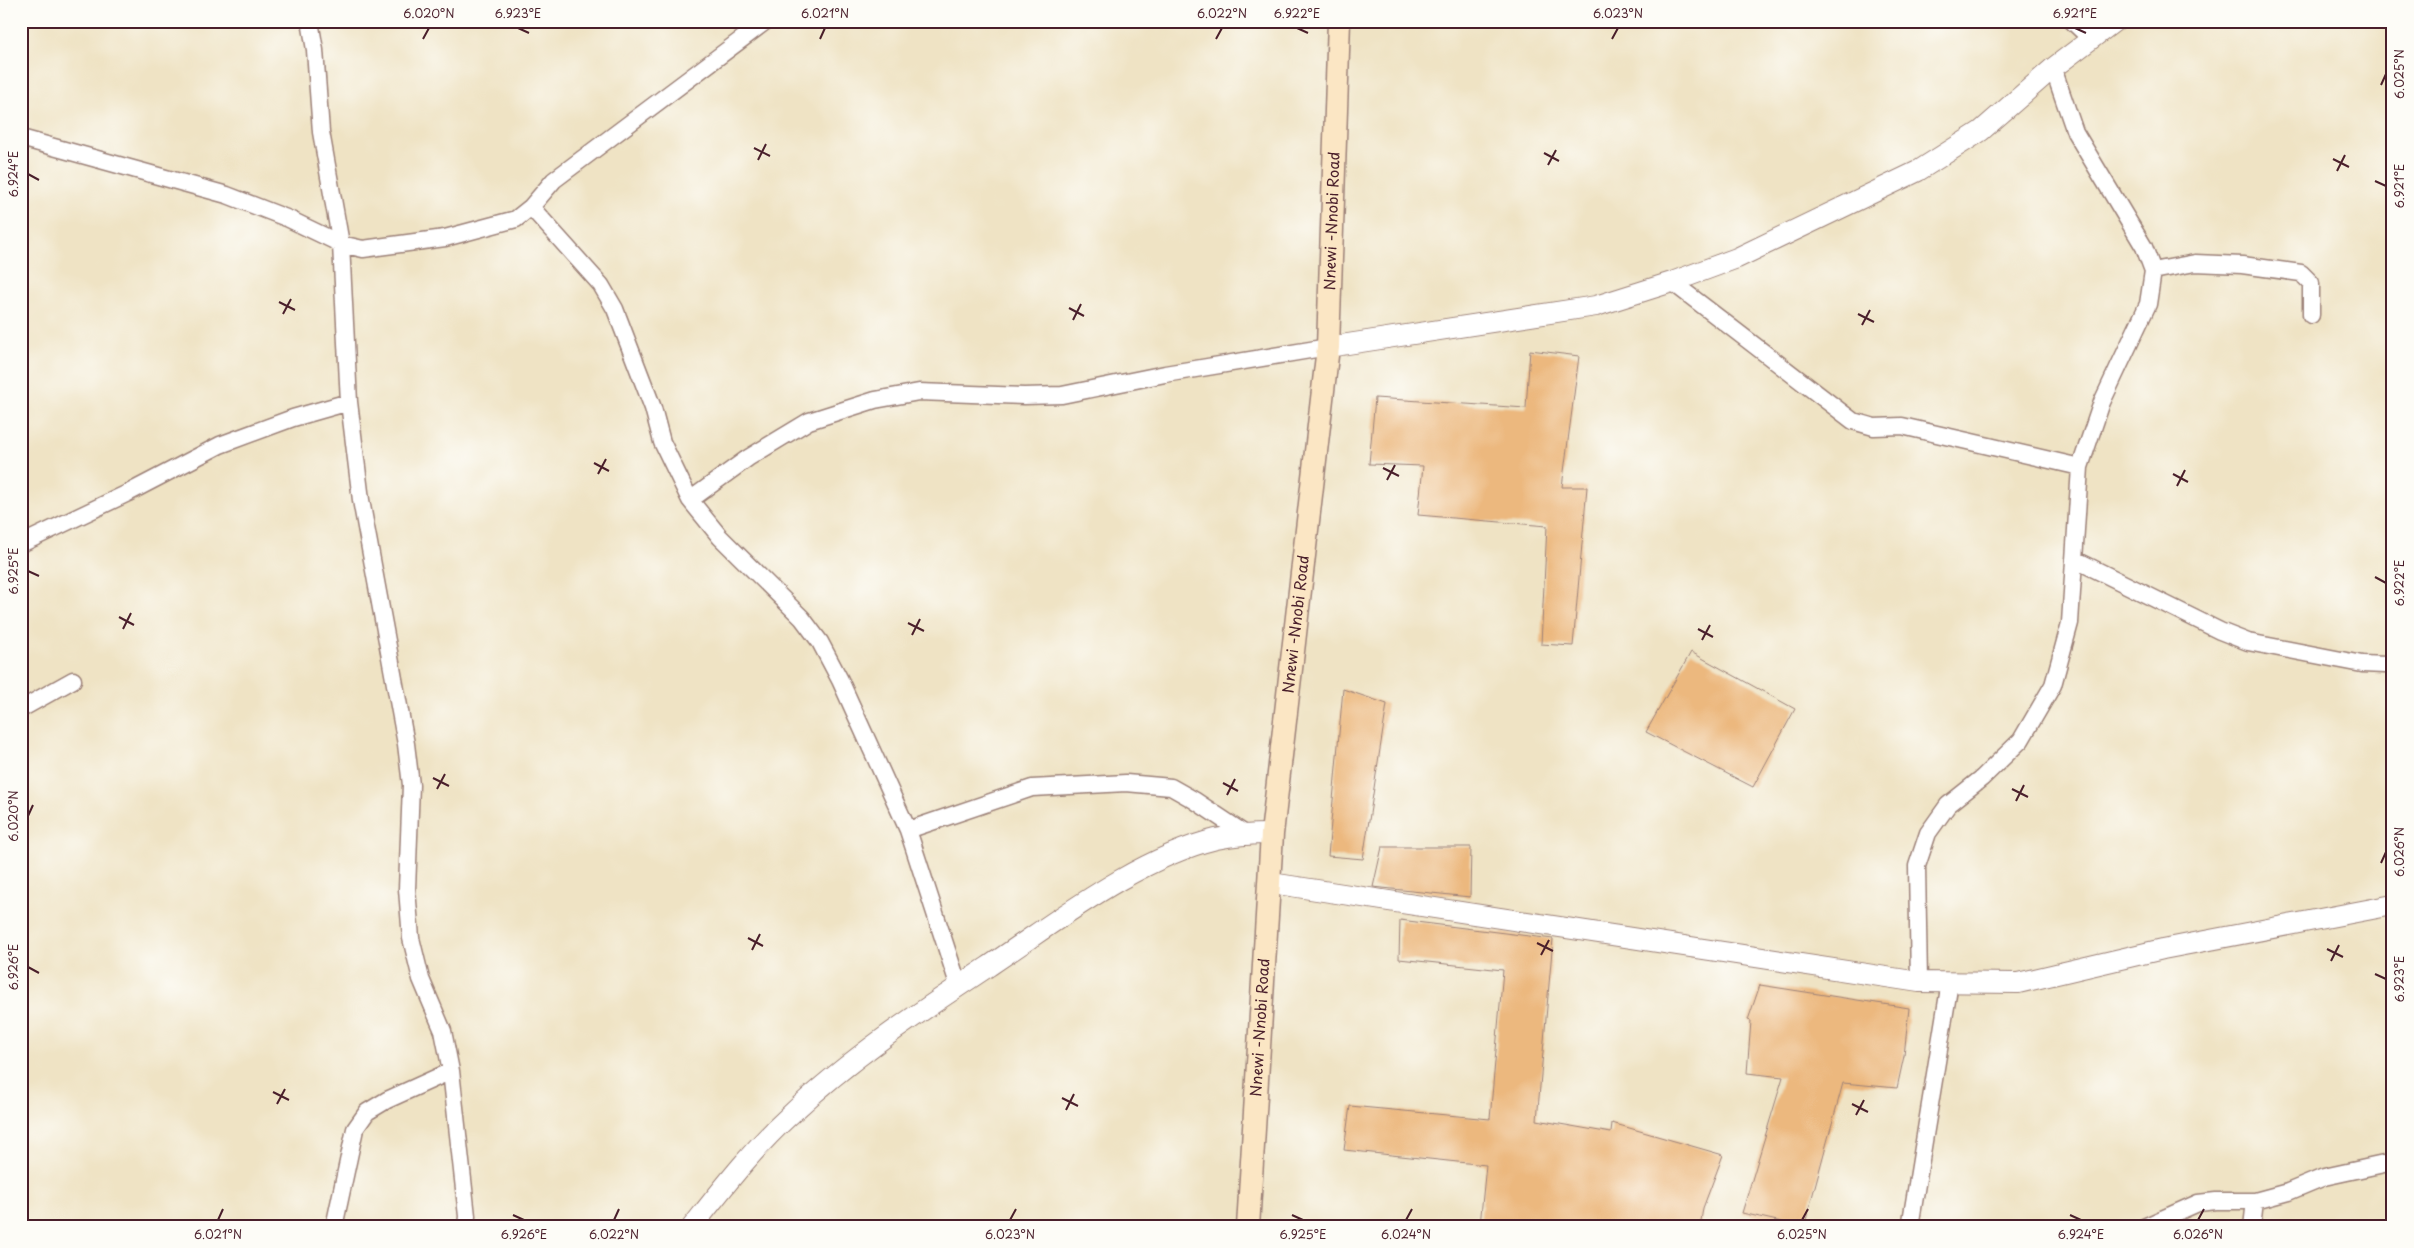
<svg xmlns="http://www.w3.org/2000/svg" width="2414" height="1248" viewBox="0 0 2414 1248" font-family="'Playpen Sans',sans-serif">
<rect width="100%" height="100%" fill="#fdfcf7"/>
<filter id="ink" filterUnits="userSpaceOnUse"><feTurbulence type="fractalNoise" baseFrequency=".02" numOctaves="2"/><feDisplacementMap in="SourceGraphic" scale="10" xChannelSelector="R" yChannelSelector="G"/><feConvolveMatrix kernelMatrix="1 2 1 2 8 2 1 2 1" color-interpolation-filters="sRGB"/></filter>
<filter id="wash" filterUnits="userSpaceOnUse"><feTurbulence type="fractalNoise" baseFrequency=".0096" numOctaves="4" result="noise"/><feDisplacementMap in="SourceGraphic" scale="20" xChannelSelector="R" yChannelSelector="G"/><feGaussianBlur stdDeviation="1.12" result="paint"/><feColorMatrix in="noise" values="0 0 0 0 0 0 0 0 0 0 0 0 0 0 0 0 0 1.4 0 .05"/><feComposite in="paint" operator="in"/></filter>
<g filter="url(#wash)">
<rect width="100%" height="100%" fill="#efe3c4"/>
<g id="blocks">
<!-- building -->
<path fill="#ecb87e" d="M1530,350L1579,356L1562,487H1587L1573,646L1541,644L1547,526L1418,515L1423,466L1369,464L1375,398L1526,408Z
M1691,652L1795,709L1753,787L1646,732Z
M1343,689L1387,704L1363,859L1328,856Z
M1382,847H1471L1470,897L1373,887Z
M1400,920L1553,939L1537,1120L1611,1133L1612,1123L1723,1155L1703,1208L1700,1227L1480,1225L1486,1165L1344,1150L1350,1106L1490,1119L1503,970L1399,959Z
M1760,985L1909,1008L1904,1056L1897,1088L1843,1083L1804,1227L1742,1213L1783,1077L1747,1073L1751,1021L1748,1020Z"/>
</g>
</g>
<g filter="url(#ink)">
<use href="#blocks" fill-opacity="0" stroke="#9c8178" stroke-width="1"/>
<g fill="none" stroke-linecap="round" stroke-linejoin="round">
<defs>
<path id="minor" d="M310,21L315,50L321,132L341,244L349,402L361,500L406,744L411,785L407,889L411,938L421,979L443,1031L451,1071L467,1216L466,1227
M2072,21L2091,39
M21,138L227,195L289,219L341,244L363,249L445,238L516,219L531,207L554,180L766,21
M531,207L601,285L615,309L653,408L662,442L690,500L720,537L802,618L820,642L840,680L908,830L959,987
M2153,271L2195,263L2242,265L2301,273L2311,283V315
M1672,282L1853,421L1874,427L1902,426L2080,467
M690,500L748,458L809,421L875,400L919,392L1024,396L1062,395L1165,374L1328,347
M21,544L128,493L220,445L293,418L349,402
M2074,559L2220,631L2248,642L2362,664L2385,665L2393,662
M21,709L73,680
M908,830L1032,788L1126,783L1171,787L1194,800L1245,834
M1919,982L1917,866L1928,833L1948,805L1982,778L2021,740L2053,685L2070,623L2080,467L2102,402L2148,304L2153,271L2144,247L2075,132L2053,68
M334,1227L355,1129L367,1112L387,1100L451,1071
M1910,1227L1950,982
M2144,1227L2198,1203L2216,1201H2255L2288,1192L2324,1177L2393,1162
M2252,1227L2255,1201"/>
<path id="tertiary" d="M1328,347L1596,306L1672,282L1737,258L1918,171L1981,131L2053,68L2115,21
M1271,883L1919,982L2018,983L2163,949L2393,905
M692,1227C723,1188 753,1149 789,1116C851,1057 921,1011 992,964C1058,920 1138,858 1216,839C1234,835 1253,834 1272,834"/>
<g id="secondary">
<path id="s1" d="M1248,1227L1272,834L1328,347L1339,21"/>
</g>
</defs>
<!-- minor casing -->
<use href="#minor" stroke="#9c8178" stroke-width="19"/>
<!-- tertiary casing -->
<use href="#tertiary" stroke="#9c8178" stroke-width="22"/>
<!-- secondary casing -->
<use href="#secondary" stroke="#9c8178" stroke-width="25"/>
<!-- minor -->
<use href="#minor" stroke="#fff" stroke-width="16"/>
<!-- tertiary -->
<use href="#tertiary" stroke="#fff" stroke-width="20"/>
<!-- secondary -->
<use href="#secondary" stroke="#fbe6c4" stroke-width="22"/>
</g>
</g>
<!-- ticks -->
<path fill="none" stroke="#4a1f2b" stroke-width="2" d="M518,28L529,33M1297,28L1308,33M2075,28L2086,33M423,39L429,28M820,39L825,28M1216,39L1222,28M1612,39L1618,28M2381,85L2386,74M754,148L770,156M1544,153L1559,161M2333,159L2349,167M758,160L766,144M1548,165L1556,150M2337,171L2345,155M28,174L39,180M2375,181L2386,186M279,302L295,310M1069,308L1084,316M283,314L291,299M1858,314L1874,322M1073,320L1081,304M1862,325L1870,310M594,463L609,471M1383,468L1399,476M598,474L606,459M2173,474L2188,482M1387,480L1395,465M2177,486L2185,470M28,571L39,576M2375,577L2386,583M119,617L134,625M908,623L924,631M123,629L131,613M1698,629L1713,637M912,635L920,619M1702,640L1710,625M433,778L449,786M1223,783L1238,791M437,789L445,774M2012,789L2028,797M1227,795L1235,779M2016,801L2024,785M28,816L33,805M2381,863L2386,852M748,938L763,946M1537,943L1553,951M2327,949L2343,957M752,950L760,934M1541,955L1549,940M2331,961L2339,945M28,967L39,973M2375,974L2386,979M273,1092L289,1100M1062,1098L1078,1106M277,1104L285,1089M1852,1104L1868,1112M1066,1110L1074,1094M1856,1115L1864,1100M513,1215L524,1220M1292,1215L1303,1220M2070,1215L2081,1220M218,1220L223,1209M614,1220L619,1209M1010,1220L1016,1209M1406,1220L1412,1209M1802,1220L1808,1209M2198,1220L2204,1209"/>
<g text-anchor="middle" stroke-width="5" stroke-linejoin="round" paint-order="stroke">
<!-- street labels -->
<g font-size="15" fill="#4a1f2b" stroke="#fdfcf7">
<text dy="5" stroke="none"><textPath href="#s1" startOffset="1010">Nnewi -Nnobi Road</textPath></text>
<text dy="5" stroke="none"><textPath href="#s1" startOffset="605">Nnewi -Nnobi Road</textPath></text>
<text dy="5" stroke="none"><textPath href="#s1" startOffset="200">Nnewi -Nnobi Road</textPath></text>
</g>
</g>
<!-- margin -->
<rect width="2414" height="1248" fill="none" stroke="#fdfcf7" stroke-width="55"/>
<rect x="28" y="28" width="2358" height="1192" fill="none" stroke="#4a1f2b" stroke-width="2"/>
<g font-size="12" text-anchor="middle" fill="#4a1f2b">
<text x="429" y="18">6.020°N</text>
<text x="518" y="18">6.923°E</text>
<text x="825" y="18">6.021°N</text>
<text x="1222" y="18">6.022°N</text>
<text x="1297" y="18">6.922°E</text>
<text x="1618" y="18">6.023°N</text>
<text x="2075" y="18">6.921°E</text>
<text transform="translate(2400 74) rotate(-90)" y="4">6.025°N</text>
<text transform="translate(14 174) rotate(-90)" y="4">6.924°E</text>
<text transform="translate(2400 186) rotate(-90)" y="4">6.921°E</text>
<text transform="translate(14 571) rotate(-90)" y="4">6.925°E</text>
<text transform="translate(2400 583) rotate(-90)" y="4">6.922°E</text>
<text transform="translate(14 816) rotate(-90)" y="4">6.020°N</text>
<text transform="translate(2400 852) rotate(-90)" y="4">6.026°N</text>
<text transform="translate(14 967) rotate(-90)" y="4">6.926°E</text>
<text transform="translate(2400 979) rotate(-90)" y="4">6.923°E</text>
<text x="218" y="1239">6.021°N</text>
<text x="524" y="1239">6.926°E</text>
<text x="614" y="1239">6.022°N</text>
<text x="1010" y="1239">6.023°N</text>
<text x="1303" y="1239">6.925°E</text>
<text x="1406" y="1239">6.024°N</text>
<text x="1802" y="1239">6.025°N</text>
<text x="2081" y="1239">6.924°E</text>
<text x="2198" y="1239">6.026°N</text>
</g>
</svg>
